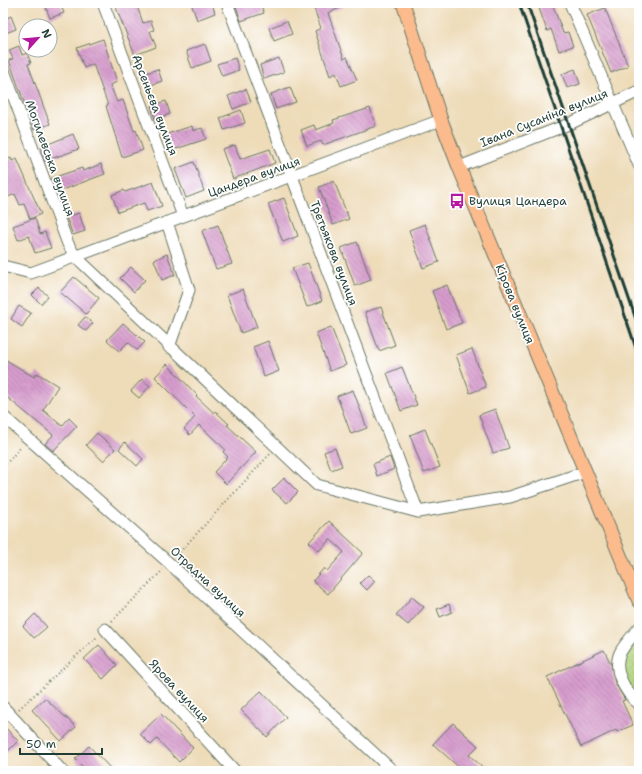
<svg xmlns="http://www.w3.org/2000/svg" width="642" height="774" viewBox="0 0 642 774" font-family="'Shantell Sans',sans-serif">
<defs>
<pattern id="grass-dots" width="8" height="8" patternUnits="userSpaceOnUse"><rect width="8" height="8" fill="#b1d37c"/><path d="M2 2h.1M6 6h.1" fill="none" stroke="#98b66c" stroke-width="1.8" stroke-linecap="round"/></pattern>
<pattern id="building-back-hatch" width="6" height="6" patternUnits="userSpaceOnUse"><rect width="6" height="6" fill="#d79dcd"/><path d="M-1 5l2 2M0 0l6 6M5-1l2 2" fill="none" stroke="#ae81a7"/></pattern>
</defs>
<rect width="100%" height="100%" fill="#fff"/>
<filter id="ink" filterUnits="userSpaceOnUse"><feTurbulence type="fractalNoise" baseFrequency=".025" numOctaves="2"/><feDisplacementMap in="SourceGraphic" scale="8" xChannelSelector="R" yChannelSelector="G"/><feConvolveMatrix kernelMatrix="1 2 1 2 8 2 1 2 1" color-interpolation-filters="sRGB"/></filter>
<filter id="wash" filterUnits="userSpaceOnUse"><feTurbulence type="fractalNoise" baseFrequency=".012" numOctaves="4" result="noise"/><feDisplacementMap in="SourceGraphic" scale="16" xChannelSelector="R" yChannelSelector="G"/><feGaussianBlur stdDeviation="0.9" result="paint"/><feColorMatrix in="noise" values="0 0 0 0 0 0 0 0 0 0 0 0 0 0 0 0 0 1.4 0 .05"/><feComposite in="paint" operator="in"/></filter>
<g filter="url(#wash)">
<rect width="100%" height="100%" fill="#eedcb9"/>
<!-- grass -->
<path fill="url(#grass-dots)" stroke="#688858" d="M639,643V698L626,681L622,661L632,647Z"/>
<g id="blocks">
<!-- building -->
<path fill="url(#building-back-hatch)" d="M44,3H60L64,13L50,18Z
M130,3L132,8L137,6L143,23L151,21L154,30L150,31L156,47L135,55L116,8Z
M191,3H212L215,13L197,20Z
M235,3H260L264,13L241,21Z
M312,3H352L328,13L344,59L347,57L357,80L341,86L336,73L330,76L315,31L321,28Z
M552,3L563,33L568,32L573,46L559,51L551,29L547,31L539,8Z
M605,8L628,66L611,73L587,15Z
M11,16L16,29L3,34V20Z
M287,21L292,34L274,41L269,28Z
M103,39L117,82L110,85L117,102L123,100L134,131L136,130L143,150L122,157L106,106L108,105L93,64L84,68L77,48Z
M205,44L211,61L192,68L186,51Z
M19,46L22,55L27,53L31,63L28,64L50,124L34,130L9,60L13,59L9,50Z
M235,58L239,70L222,76L217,64Z
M279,58L284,72L264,79L260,65Z
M158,69L162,81L148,86L143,74Z
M575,69L580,84L567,88L562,74Z
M290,87L296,102L276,109L271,94Z
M246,89L251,102L233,109L228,96Z
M166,101L170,114L155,119L151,106Z
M370,108L376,126L323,145L321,141L307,146L301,130L314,125L316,130L334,123L333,120Z
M241,110L245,123L224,130L220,118Z
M192,126L193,131L202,128L206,139L170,151L164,135Z
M73,134L79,149L45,161L41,147Z
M235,145L240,159L270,149L275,163L233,179L222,149Z
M11,158L12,161L17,159L41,214L30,219L24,204L20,205L15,194L3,199V185L8,183L3,169V161Z
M194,162L204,191L186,198L175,169Z
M101,164L105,174L57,192L52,178L82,168L83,171Z
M334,181L349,219L333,225L319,187Z
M153,182L162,206L147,211L144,203L118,212L112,195L124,190L125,192Z
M284,198L298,236L283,242L268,204Z
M79,213L85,231L73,235L66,217Z
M35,218L40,234L45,232L51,248L35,253L29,236L18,240L13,226Z
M425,224L439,262L423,268L409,230Z
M218,225L232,264L216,269L202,231Z
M357,242L371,280L355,286L341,248Z
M167,254L175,275L162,280L154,260Z
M308,263L322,301L307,307L292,268Z
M131,267L145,280L134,292L120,278Z
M74,277L99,298L86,314L60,292Z
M447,285L462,323L446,329L432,291Z
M39,288L48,296L41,304L32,295Z
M243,289L257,327L241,333L227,295Z
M19,306L31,313L22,327L11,319Z
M381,307L395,345L379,351L365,312Z
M85,317L93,323L86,331L78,325Z
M123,323L145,342L137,350L128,342L119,351L107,340Z
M331,327L346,365L330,371L316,333Z
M268,341L279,371L264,377L253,347Z
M472,349L486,387L470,393L456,355Z
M3,358L34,377L37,373L58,386L43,410L62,426L69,418L77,426L53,451L45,444L53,435L3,394Z
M167,364L197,395L196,396L214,413L215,411L229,424L227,425L256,452L226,484L214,472L228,457L223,452L225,449L199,425L190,435L184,429L195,417L155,377Z
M402,367L417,405L401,411L387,373Z
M142,379L150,386L139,398L131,391Z
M353,390L367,428L351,434L337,396Z
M495,409L509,448L493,453L479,415Z
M425,429L440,467L424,473L410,435Z
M97,433L115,449L103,461L86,445Z
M125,442L143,459L137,466L119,449Z
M335,448L342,466L331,470L324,452Z
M390,457L394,469L377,476L373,464Z
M284,478L298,492L287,503L272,490Z
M329,521L363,553L328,594L313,581L324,568L327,571L344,552L330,539L319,551L309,542Z
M368,575L375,581L367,590L360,583Z
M412,597L424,607L408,625L396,615Z
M449,604L452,612L440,617L437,609Z
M35,614L47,627L34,638L23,626Z
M99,645L117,665L103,679L84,659Z
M604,650L611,664L615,683L625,700L622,701L633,725L617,732L616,730L581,747L547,677Z
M261,691L286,717L267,737L241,710Z
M45,698L76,727L61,741L32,710Z
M161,714L193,748L179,762L157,739L151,745L140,734Z
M453,723L478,746L469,755L487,771H463L433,744Z
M3,725L18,741L3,756Z
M89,746L113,771H87L75,759Z"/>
</g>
</g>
<g filter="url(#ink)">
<use href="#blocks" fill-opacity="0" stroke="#677563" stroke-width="1"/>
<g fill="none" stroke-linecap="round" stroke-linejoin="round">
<defs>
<path id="minor" d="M103,3L183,216
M227,3L418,512
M570,3L639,165
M3,68L68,244L75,256L317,485L418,512L510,497L585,472
M459,167L569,124L639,91
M167,222L189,290L169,347
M3,266L31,273L441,120
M3,416L169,563L393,771
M639,628C633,635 626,643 621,651C611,669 625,692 639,704
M105,629L235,771
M3,707L62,771"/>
<path id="major" d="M403,3L441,120L459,167L639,601"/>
</defs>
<!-- minor casing -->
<use href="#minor" stroke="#677563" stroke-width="13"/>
<!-- major casing -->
<use href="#major" stroke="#677563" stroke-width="15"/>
<!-- path -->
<path stroke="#677563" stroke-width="2" stroke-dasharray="1 3" stroke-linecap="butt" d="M3,467L21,447
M177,555L270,454
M112,621L163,570
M19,709L98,636"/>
<!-- minor -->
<use href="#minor" stroke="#fff" stroke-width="11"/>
<!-- major -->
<use href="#major" stroke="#fbbb8d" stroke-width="13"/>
<!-- rail -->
<path stroke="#1f3d34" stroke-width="3" d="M519,3L639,357
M527,3L639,328"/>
</g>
</g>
<!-- icons -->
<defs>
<symbol id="bus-bare" viewBox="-9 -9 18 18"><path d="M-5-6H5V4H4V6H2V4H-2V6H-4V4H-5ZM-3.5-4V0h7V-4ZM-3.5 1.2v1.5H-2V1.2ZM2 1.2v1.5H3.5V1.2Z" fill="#b5179e" stroke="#fff" stroke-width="2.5" paint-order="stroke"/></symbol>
</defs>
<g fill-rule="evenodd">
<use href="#bus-bare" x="446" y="190" width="22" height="22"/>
</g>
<g text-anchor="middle" stroke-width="3.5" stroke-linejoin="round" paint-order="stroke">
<!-- street labels -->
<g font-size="12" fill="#1f3d34" stroke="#fff">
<text transform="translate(155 105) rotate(69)" y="4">Арсеньєва вулиця</text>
<text transform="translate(544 118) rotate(-22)" y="4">Івана Сусаніна вулиця</text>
<text transform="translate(50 158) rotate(70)" y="4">Могилевська вулиця</text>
<text transform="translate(254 177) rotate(-20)" y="4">Цандера вулиця</text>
<text transform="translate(334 253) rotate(69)" y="4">Третьякова вулиця</text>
<text transform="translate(515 304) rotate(68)" y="4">Кірова вулиця</text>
<text transform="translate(208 582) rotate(43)" y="4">Отрадна вулиця</text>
<text transform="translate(179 691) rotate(47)" y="4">Ярова вулиця</text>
</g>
<!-- poi labels -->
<g font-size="12" fill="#1f3d34" stroke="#fff" text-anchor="start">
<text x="469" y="205">Вулиця Цандера</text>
</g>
</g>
<!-- margin -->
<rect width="642" height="774" fill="none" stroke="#fff" stroke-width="16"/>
<!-- north arrow -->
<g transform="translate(38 38) rotate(63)"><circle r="19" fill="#ffffff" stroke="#a5b1ae"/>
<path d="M0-3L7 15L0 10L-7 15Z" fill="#b5179e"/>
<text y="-6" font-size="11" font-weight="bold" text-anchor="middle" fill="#1f3d34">N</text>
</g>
<!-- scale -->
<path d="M20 748v6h82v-6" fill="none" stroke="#1f3d34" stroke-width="2"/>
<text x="26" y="748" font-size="12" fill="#1f3d34" stroke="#ffffff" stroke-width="3" paint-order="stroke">50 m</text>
</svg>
